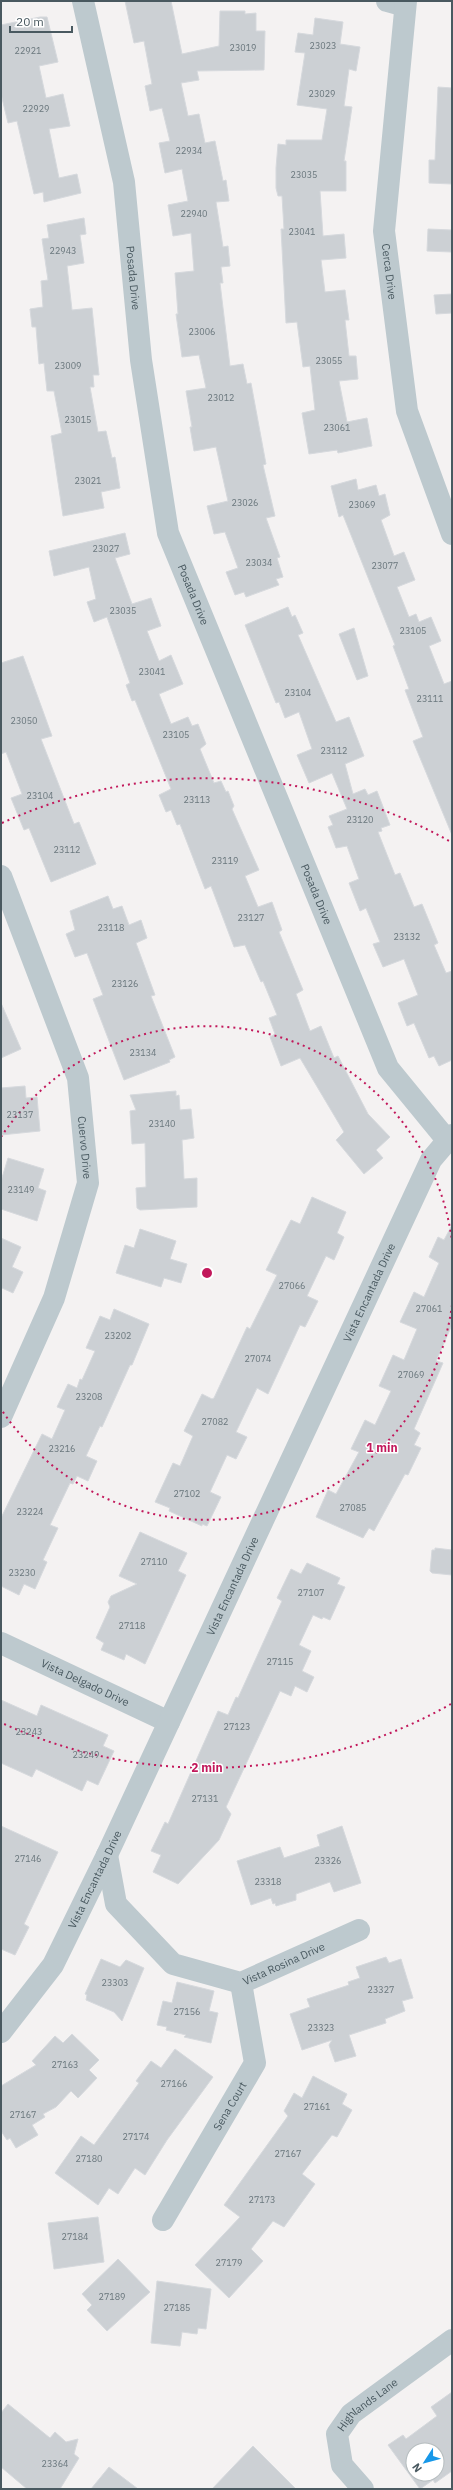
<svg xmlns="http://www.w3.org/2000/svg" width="453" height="2490" viewBox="0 0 453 2490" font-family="'IBM Plex Sans',sans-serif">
<rect width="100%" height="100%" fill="#f4f2f2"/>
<!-- building -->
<path fill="#ccd0d4" stroke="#d6d9dd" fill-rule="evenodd" d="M125,1H171L182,54L219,46L220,11H245V14L256,13V31H265L264,70L197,71L199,80L181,83L188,116L199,114L205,143L215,141L223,181L226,180L229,201L216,202L223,247L228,246L230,266L221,267L223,283H220L230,366L243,364L247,384L251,383L266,464L263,465L275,516L266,518L280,557L277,558L283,577L276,579L279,585L246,597L244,592L235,595L226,572L238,568L225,532L214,534L207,506L228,501L216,447L194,451L190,427H192L186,391L206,388L199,355L182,357L176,314H178L175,273L194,271L191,233L173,236L168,205L188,201L182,169L165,173L159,143L170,141L162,108L150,111L145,86L152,84L144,41L134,43Z
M40,17H47L58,62L39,66L46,98L63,94L70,126L49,129L59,178L77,174L81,193L44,202L43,192L34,194L17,121L8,123L1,94V25Z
M315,18L343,22L340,44L360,47L356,71L349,69L344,106L352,107L344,161H346V191H320L323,236L344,234L346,258L321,260L325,292L345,290L349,320H345L349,356H356L358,379L339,381L347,422L367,418L372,446L338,453L337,450L309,454L302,413L315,410L310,366L303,367L297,322L286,323L281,229H284L282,196H278L276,188V168L278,144L286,145V140H322L327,109L297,105L305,53L295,52L298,33L313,35Z
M438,87L452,88V184L429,183V160H435Z
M84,218L86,234L80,235L84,263L67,266L72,310L92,308L99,375H93L94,387H90L98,432L106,431L112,458L115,457L120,488L101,492L104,508L63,516L51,436L62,433L54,391H47L44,363L39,364L36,327H32L30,309L43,307L41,281L48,280L42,239L49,238L47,225Z
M428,229L452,230L451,252L427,251Z
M452,294V313L436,314L434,295Z
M356,479L358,490L376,485L379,496L385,494L390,515L381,520L394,556L404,552L415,580L397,587L409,617L416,614L419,622L431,617L441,641L429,646L444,684L452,681V835L413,741L423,737L405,690L409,689L393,646L395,645L343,515L339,517L331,486Z
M125,533L130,554L115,558L132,604L151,598L161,626L147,631L159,661L171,655L183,684L159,694L171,724L188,717L192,726L198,724L206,744L200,749L214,783L221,781L226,792L228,791L234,806L232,809L259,870L245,876L258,907L272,902L282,930L279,932L303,990L296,994L310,1031L321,1026L334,1058L338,1056L368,1114L390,1137L376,1150L383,1158L364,1174L336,1140L344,1132L300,1058L281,1066L270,1037L275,1034L269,1018L277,1015L263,981L261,982L245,945L234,947L211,886L205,889L180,824L177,825L171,810L166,812L159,795L171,789L135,700L132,701L126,685L130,683L107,617L94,622L87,602L96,599L89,567L54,576L49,551Z
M288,607L292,617L295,615L303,633L298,635L336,722L349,717L364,756L345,764L353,794L365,789L368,795L377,791L390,825L381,828L382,831L378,832L395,875L400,873L414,907L422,904L438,943L434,945L446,973L452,971V1060L439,1066L434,1056L429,1058L414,1023L407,1026L398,1003L418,995L404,959L383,967L373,944L380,942L366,908L360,911L349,883L359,879L347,846L336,848L328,827L333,825L329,816L347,809L332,773L309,783L297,755L312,749L299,712L285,718L279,702L276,703L245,625Z
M354,628L368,676L357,680L339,634Z
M23,656L52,736L41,739L74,824L79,822L96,864L51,882L29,828L24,830L11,798L22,794L6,752L1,754V663Z
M108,896L113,909L122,906L129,925L141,920L147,938L136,943L155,995L151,996L175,1057L169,1060L170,1062L124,1080L93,999L103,995L87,953L75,957L66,934L75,930L70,911Z
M1,1003L21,1049L1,1058Z
M25,1086L26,1098L37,1097L40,1131L1,1135V1088Z
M176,1091V1096L179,1095L180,1110L191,1109L194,1138L182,1140L184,1179L197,1178V1207L140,1210L137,1208L136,1188L146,1187L145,1143L132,1144L130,1111L136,1110L130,1095Z
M8,1158L44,1169L38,1188L46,1191L37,1221L1,1209V1181Z
M312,1197L346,1212L337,1233L344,1237L334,1260L326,1256L307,1296L318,1301L305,1327L300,1325L268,1394L257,1388L236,1432L247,1437L236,1459L227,1455L210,1492L221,1497L207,1526L202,1524V1526L169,1511L170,1508L155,1502L173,1463L180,1466L193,1436L184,1431L202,1394L212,1399L214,1398L247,1327L250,1329L277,1275L266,1270L291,1220L300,1224Z
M452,1225V1325L436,1361L443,1363L414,1429L420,1433L414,1445L421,1448L408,1475L405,1474L374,1531L369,1528L363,1538L316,1517L328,1490L336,1494L359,1452L351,1449L365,1420L375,1425L391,1391L379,1386L393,1355L404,1360L417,1329L400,1322L414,1292L424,1297L439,1263L429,1257L438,1237L444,1240Z
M140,1229L176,1241L170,1259L187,1264L181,1283L164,1278L161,1287L116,1273L125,1245L134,1248Z
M1,1238L21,1247L12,1267L23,1272L13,1293L2,1288L1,1290Z
M114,1309L149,1324L132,1365H130L102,1427L100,1426L86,1456L97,1461L88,1481L77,1476L73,1484L70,1483L50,1525L58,1528L43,1560L47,1562L35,1589L24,1584L19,1595L1,1586V1518L42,1434L52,1439L65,1410L57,1407L68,1384L77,1388L80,1379L82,1380L95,1351L86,1348L100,1316L110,1320Z
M140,1532L187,1553L178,1571L186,1575L145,1664L126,1654L124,1660L101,1650L104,1643L96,1638L110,1607L108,1602L111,1596L137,1584L119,1576Z
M435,1548L452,1550V1575L432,1573L430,1571L432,1550H435Z
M307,1563L340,1578L337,1584L345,1587L330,1620L323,1617L322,1619L313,1615L299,1645L311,1651L302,1671L314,1677L307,1692L295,1686L291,1696L280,1691L226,1807L231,1814L219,1840L178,1884L153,1872L161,1855L151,1851L165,1822L168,1824L218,1711L228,1715L236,1697L238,1698L282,1601L277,1598L291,1569L301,1574Z
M1,1700L37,1716L41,1705L108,1735L103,1746L114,1751L98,1785L87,1780L82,1791L36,1769L32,1777L1,1763Z
M1,1826L58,1852L24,1924L29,1927L15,1955L1,1949Z
M342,1826L361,1883L334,1892L330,1882L296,1894V1900L276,1906L275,1903L273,1904L271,1898L251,1905L237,1861L280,1847L284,1858L320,1846L317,1835Z
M386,1957L389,1963L401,1959L413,1998L402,2001L405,2011L385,2019L386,2023L349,2035L356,2056L335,2062L329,2045L332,2040L302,2050L290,2014L310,2007L307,1999L349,1985L348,1982L360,1978L356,1967Z
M101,1959L120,1967L126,1960L144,1968L122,2021L114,2012L86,2000L87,1995L85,1994Z
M177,1982L214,1991L209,2011L218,2013L211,2043L184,2037L186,2035L166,2030L167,2027L157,2025L163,2001L172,2003Z
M72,2034L99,2060L89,2070L97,2078L78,2098L71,2091L56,2107L43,2114L45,2117L32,2125L38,2135L16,2148L10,2138L7,2140L1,2131V2086L36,2065L32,2061L55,2036L63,2043Z
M175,2049L213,2077L167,2140L145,2175L135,2168L118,2194L109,2188L98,2205L55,2173L81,2136L94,2145L139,2083L136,2081L151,2061L161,2068Z
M313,2076L347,2094L342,2104L352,2110L337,2137L332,2135L302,2174L315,2184L284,2227L273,2221L251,2249L263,2261L229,2298L195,2265L240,2217L224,2205L288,2116L284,2111L294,2093L302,2098Z
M98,2217L104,2262L54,2269L48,2223Z
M118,2259L150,2292L107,2331L87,2310L92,2305L82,2294Z
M157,2281L211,2289L206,2329L198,2328L197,2334L182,2332L180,2346L151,2343Z
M452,2392V2471L435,2483L433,2480L420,2489L388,2445L403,2435L406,2439L437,2416L431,2407ZM413,2450H437V2474H413Z
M8,2404L50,2438L55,2432L66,2442L78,2439L74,2454L79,2458L60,2489H27L1,2467V2413Z
M253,2446L296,2489H212Z
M109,2467L138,2489H91Z"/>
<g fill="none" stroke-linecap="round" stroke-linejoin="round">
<!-- minor -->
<g stroke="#bdc9ce" stroke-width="22">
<path id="s1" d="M83,1L124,182L141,360L168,533L388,1068L447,1140"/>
<path d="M387,1L405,6"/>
<path id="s2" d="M406,1L384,231L407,411L452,534"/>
<path id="s3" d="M1,876L78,1078L88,1183L54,1298L1,1417"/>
<path id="s4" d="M1,1643L169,1722"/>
<path id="s5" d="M107,1855L116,1904L173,1964L241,1983L359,1930"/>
<path id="s6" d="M1,2032L53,1965L107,1855L431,1160L452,1135"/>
<path id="s7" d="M163,2220L255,2063L241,1983"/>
<path id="s8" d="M363,2489L342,2465L337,2434L351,2414L452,2340"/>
</g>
</g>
<!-- distance rings -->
<g fill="none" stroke="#c2185b" stroke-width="2" stroke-dasharray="2 4">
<path d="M452 1305A247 247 0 0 1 1 1409M1 1137A247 247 0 0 1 452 1241"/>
<path d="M451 1704A495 495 0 0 1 2 1723M2 823A495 495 0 0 1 451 842"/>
</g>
<g text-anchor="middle" stroke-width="3" stroke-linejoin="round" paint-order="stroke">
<!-- number labels -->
<g font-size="9" fill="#6a777d">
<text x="323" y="49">23023</text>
<text x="243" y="51">23019</text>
<text x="28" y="54">22921</text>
<text x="322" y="97">23029</text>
<text x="36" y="112">22929</text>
<text x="189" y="154">22934</text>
<text x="304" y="178">23035</text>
<text x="194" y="217">22940</text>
<text x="302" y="235">23041</text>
<text x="63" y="254">22943</text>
<text x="202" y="335">23006</text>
<text x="329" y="364">23055</text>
<text x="68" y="369">23009</text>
<text x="221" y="401">23012</text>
<text x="78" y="423">23015</text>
<text x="337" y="431">23061</text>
<text x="88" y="484">23021</text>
<text x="245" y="506">23026</text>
<text x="362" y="508">23069</text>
<text x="106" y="552">23027</text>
<text x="259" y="566">23034</text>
<text x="385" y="569">23077</text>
<text x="123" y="614">23035</text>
<text x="413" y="634">23105</text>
<text x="152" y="675">23041</text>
<text x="298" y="696">23104</text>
<text x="430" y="702">23111</text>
<text x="24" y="724">23050</text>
<text x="176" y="738">23105</text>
<text x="334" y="754">23112</text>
<text x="40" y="799">23104</text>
<text x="197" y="803">23113</text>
<text x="360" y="823">23120</text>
<text x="67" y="853">23112</text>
<text x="225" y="864">23119</text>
<text x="251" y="921">23127</text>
<text x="111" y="931">23118</text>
<text x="407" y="940">23132</text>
<text x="125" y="987">23126</text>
<text x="143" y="1056">23134</text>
<text x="20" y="1118">23137</text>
<text x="162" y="1127">23140</text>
<text x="21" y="1193">23149</text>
<text x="292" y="1289">27066</text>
<text x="429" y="1312">27061</text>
<text x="118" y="1339">23202</text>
<text x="258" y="1362">27074</text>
<text x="411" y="1378">27069</text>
<text x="89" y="1400">23208</text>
<text x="215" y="1425">27082</text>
<text x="62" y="1452">23216</text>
<text x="187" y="1497">27102</text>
<text x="353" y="1511">27085</text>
<text x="30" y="1515">23224</text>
<text x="154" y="1565">27110</text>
<text x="22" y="1576">23230</text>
<text x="311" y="1596">27107</text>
<text x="132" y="1629">27118</text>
<text x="280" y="1665">27115</text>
<text x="237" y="1730">27123</text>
<text x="29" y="1735">23243</text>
<text x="86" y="1758">23249</text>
<text x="205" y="1802">27131</text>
<text x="28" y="1862">27146</text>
<text x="328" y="1864">23326</text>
<text x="268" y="1885">23318</text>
<text x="115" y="1986">23303</text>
<text x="381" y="1993">23327</text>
<text x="187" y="2015">27156</text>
<text x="321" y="2031">23323</text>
<text x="65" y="2068">27163</text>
<text x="174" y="2087">27166</text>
<text x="317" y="2110">27161</text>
<text x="23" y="2118">27167</text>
<text x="136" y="2140">27174</text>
<text x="288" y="2157">27167</text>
<text x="89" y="2162">27180</text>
<text x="262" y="2203">27173</text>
<text x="75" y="2240">27184</text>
<text x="229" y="2266">27179</text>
<text x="112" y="2300">27189</text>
<text x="177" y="2311">27185</text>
<text x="55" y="2467">23364</text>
</g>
<!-- street labels -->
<g font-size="11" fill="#495960" stroke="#fff">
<text dy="4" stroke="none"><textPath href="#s2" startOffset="272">Cerca Drive</textPath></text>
<text dy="4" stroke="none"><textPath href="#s1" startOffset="282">Posada Drive</textPath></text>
<text dy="4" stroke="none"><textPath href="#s1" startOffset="606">Posada Drive</textPath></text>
<text dy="4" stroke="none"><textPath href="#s1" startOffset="930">Posada Drive</textPath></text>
<text dy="4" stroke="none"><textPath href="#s3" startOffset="286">Cuervo Drive</textPath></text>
<text dy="4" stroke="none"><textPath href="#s6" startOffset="828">Vista Encantada Drive</textPath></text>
<text dy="4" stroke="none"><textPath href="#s6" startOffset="504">Vista Encantada Drive</textPath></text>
<text dy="4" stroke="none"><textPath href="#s4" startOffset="93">Vista Delgado Drive</textPath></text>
<text dy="4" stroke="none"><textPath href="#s6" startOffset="180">Vista Encantada Drive</textPath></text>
<text dy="4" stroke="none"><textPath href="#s5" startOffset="250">Vista Rosina Drive</textPath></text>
<text dy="4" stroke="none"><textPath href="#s7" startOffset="132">Sena Court</textPath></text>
<text dy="4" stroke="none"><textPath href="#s8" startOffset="106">Highlands Lane</textPath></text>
</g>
</g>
<circle cx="207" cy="1273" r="6" fill="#c2185b" stroke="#fff" stroke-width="2"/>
<g font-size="12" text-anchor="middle" font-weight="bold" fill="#c2185b" stroke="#fff" stroke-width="3" stroke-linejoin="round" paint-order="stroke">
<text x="382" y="1452">1 min</text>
<text x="207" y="1772">2 min</text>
</g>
<!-- border -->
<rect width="453" height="2490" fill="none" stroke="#495960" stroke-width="4"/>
<!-- north arrow -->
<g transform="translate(425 2462) rotate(234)"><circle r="19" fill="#ffffff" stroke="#b6bdbf"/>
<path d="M0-3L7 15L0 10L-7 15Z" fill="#1798e9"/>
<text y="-6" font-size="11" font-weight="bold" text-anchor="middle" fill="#495960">N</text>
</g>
<!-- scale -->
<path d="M10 26v6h62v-6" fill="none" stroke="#495960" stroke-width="2"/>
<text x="16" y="26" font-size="12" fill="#495960" stroke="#ffffff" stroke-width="3" paint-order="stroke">20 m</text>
</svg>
